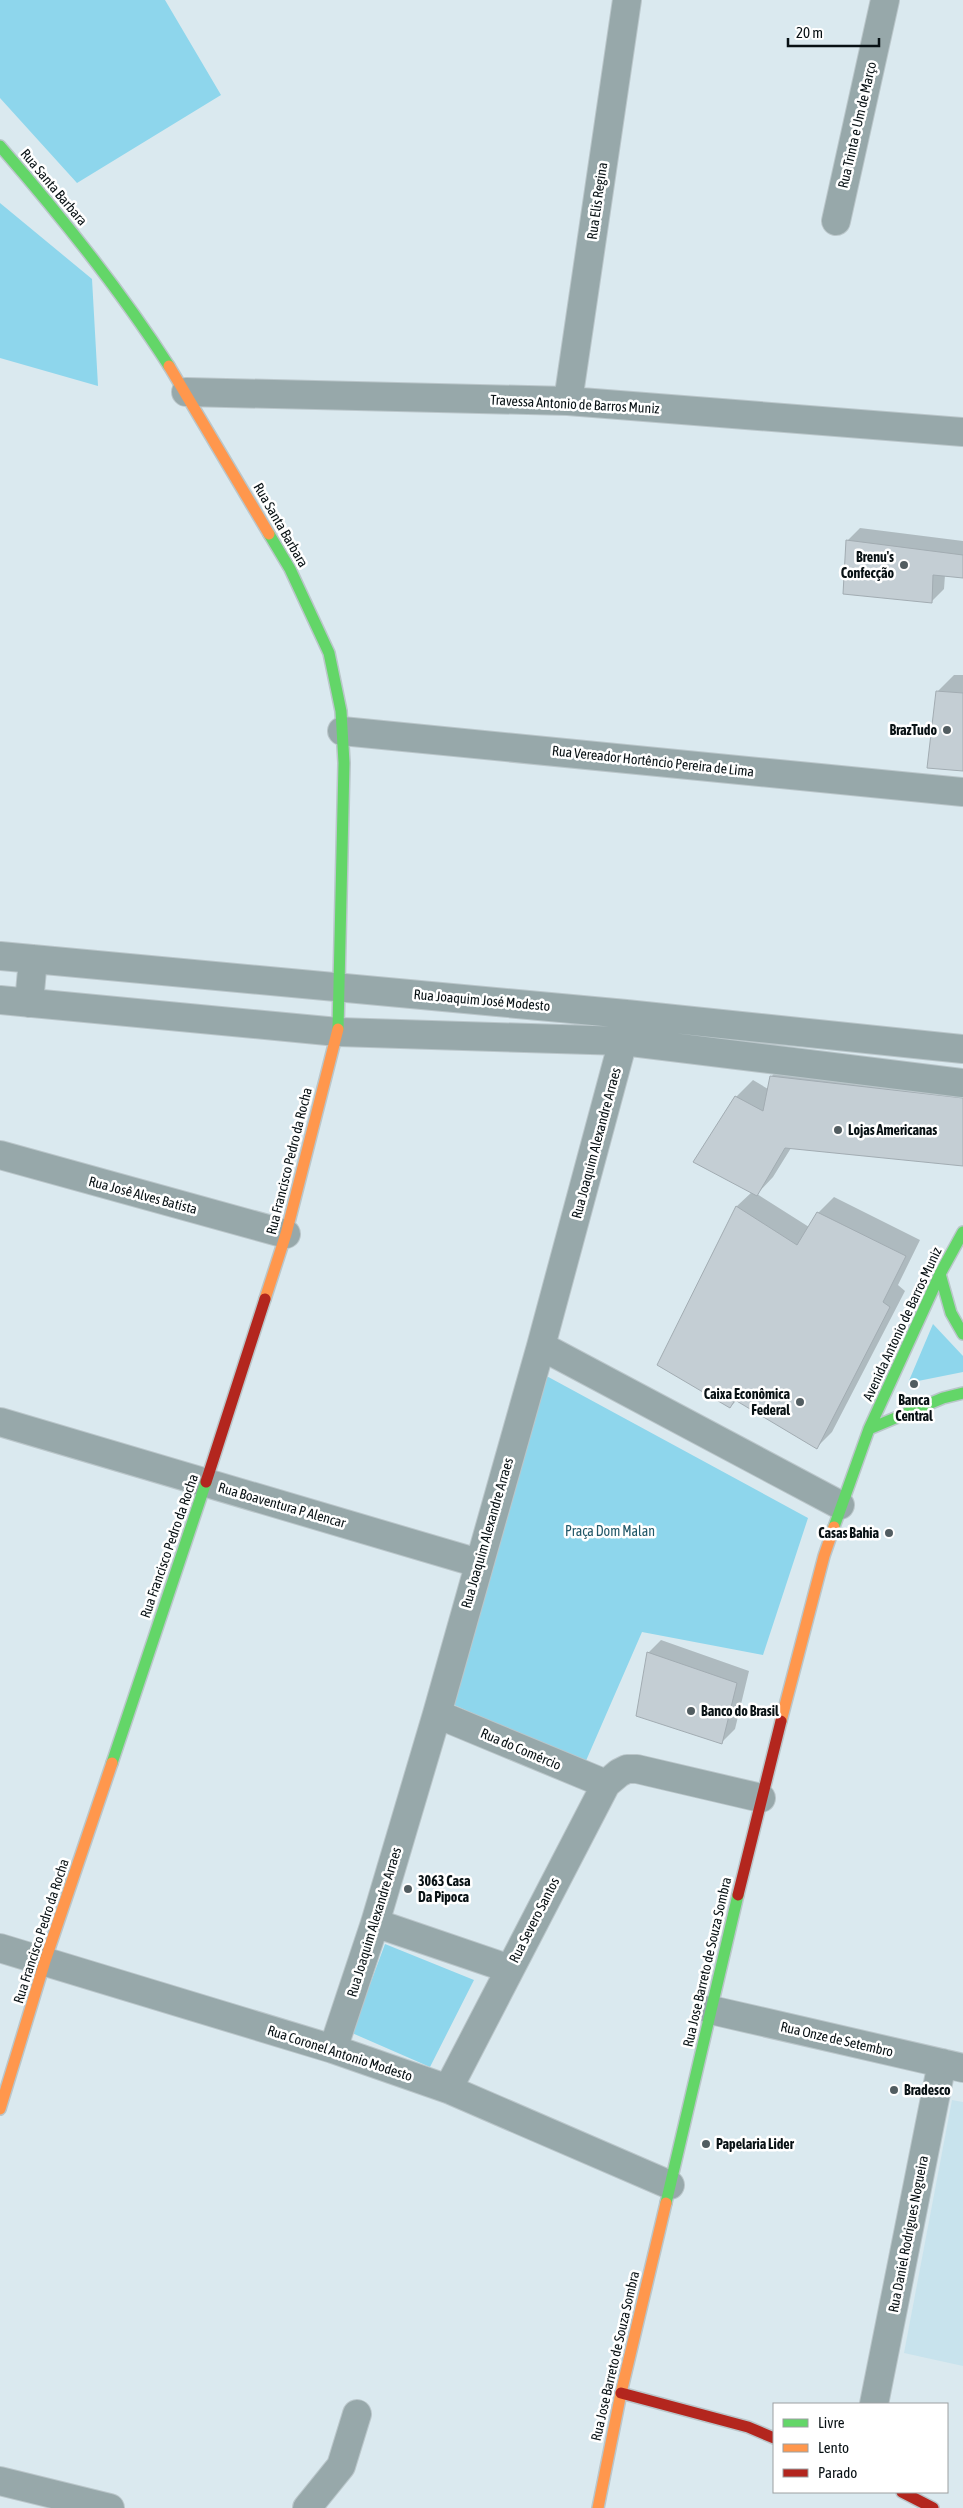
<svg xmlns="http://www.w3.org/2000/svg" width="963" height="2508" viewBox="0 0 963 2508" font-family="'Asap Condensed',sans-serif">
<rect width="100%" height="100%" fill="#dae9ef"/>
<!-- built -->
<path fill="#c8e3ed" d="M952,2100L963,2102V2366L904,2353Z"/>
<!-- green -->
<path fill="#8ed6ec" d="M0,0H165L221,95L77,183L0,98Z
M0,203L92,279L98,386L0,358Z
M933,1324L963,1356V1372L908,1383Z
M541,1373L808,1518L763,1655L642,1632L585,1763L452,1704Z
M385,1944L474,1980L430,2067L352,2033Z"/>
<!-- shadow -->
<path fill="#0003" d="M860,528L963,541V577L945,575L944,589L931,602L847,541Z
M954,675H963V770L938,691Z
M787,1060L963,1081V1165L791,1148L773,1177L757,1194L809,1227L818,1213L834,1197L920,1240L898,1285L905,1291L832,1432L817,1447L737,1400L730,1407L659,1365L737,1206L752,1192L736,1097L753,1080L768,1089L771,1077Z
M661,1640L749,1671L735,1729L722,1742L648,1653Z"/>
<!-- building -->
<path fill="#c4ced4" stroke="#a2acb2" d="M846,540L963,555V578L933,575L932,603L843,594Z
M936,691L963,693V771L927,768Z
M770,1076L963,1098V1166L785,1148L757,1196L693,1162L735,1096L763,1111Z
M736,1206L797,1245L817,1212L906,1256L883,1302L890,1307L817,1449L735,1400L730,1408L657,1365Z
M647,1652L737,1683L722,1744L636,1716Z"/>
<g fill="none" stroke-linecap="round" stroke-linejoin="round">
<defs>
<path id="street" d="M836,221L885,0
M186,392L568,401L963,432
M568,401L627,0
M342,731L963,792
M0,956L626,1014L963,1049
M0,1000L338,1032L623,1041L963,1083
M29,1003L33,959
M0,1155L286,1234
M541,1346L840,1505
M0,1422L478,1563
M437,1714L606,1784
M375,1923L510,1969
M0,1948L333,2049L448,2089L670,2185
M711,2010L963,2068
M333,2049L375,1923L437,1714L541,1346L623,1041L626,1014
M448,2089L606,1784L619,1773L627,1769H637L761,1798
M874,2404L942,2063
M0,2481L110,2508
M307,2508L341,2466L357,2414"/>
<path id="fast" d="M0,146C61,216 119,288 169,366
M269,534L290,569L329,653L341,711L344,763L338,1029
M940,1274L951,1313L963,1334
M869,1429L943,1398L963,1393
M834,1527L869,1429L940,1274L963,1232
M112,1763L206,1482
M666,2203L738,1895"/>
<path id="slow" d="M169,366L269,534
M265,1299L286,1234L338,1029
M781,1721L824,1556L834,1527
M0,2109L45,1961L112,1763
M598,2508L621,2393L666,2203"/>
<path id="jam" d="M206,1482L265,1299
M738,1895L781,1721
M621,2393L748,2427L774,2438
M902,2492L933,2508"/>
</defs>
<!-- street casing -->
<use href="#street" stroke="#bac6ca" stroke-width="30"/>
<!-- fast casing -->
<use href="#fast" stroke="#bac6ca" stroke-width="14"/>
<!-- slow casing -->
<use href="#slow" stroke="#bac6ca" stroke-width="14"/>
<!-- jam casing -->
<use href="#jam" stroke="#bac6ca" stroke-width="14"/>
<!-- street -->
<use href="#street" stroke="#97a8aa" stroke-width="28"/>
<!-- fast -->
<use href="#fast" stroke="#63d668" stroke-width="11"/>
<!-- slow -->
<use href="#slow" stroke="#ff974d" stroke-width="11"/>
<!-- jam -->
<use href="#jam" stroke="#b3261e" stroke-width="11"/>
</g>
<!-- markers -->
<g fill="#525d61" stroke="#fff" stroke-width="2">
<circle cx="904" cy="565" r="5"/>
<circle cx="947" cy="730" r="5"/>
<circle cx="838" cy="1130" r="5"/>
<circle cx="914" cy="1384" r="5"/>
<circle cx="800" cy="1402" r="5"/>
<circle cx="889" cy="1533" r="5"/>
<circle cx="691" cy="1711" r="5"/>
<circle cx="408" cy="1889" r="5"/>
<circle cx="894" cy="2090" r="5"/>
<circle cx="706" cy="2144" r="5"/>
</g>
<g text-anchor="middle" stroke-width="5" stroke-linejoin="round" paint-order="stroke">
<!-- street labels -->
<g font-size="14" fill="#081114" stroke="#fff">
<text transform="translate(857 125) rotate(-77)" y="5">Rua Trinta e Um de Março</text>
<text transform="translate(54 187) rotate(50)" y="5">Rua Santa Barbara</text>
<text transform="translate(597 201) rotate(-82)" y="5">Rua Elis Regina</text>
<text transform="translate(575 404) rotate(3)" y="5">Travessa Antonio de Barros Muniz</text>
<text transform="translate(281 525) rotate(60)" y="5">Rua Santa Barbara</text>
<text transform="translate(653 761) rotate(6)" y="5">Rua Vereador Hortêncio Pereira de Lima</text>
<text transform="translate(482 1000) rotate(5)" y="5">Rua Joaquim José Modesto</text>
<text transform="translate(596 1143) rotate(-75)" y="5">Rua Joaquim Alexandre Arraes</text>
<text transform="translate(289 1161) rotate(-76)" y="5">Rua Francisco Pedro da Rocha</text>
<text transform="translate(143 1195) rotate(15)" y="5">Rua Josê Alves Batista</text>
<text transform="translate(902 1324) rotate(-65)" y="5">Avenida Antonio de Barros Muniz</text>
<text transform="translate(282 1505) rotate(16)" y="5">Rua Boaventura P Alencar</text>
<text transform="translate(487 1533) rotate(-74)" y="5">Rua Joaquim Alexandre Arraes</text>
<text transform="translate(169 1546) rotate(-71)" y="5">Rua Francisco Pedro da Rocha</text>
<text transform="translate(521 1749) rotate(23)" y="5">Rua do Comércio</text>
<text transform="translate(534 1920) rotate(-63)" y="5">Rua Severo Santos</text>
<text transform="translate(374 1922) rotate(-73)" y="5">Rua Joaquim Alexandre Arraes</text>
<text transform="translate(41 1931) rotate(-72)" y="5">Rua Francisco Pedro da Rocha</text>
<text transform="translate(707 1962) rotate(-77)" y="5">Rua Jose Barreto de Souza Sombra</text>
<text transform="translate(837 2039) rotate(13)" y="5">Rua Onze de Setembro</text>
<text transform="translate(340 2053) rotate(18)" y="5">Rua Coronel Antonio Modesto</text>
<text transform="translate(908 2234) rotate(-79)" y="5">Rua Daniel Rodrigues Nogueira</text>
<text transform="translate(615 2356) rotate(-77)" y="5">Rua Jose Barreto de Souza Sombra</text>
</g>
<!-- poi labels -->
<g font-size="14" font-weight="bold" fill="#081114" stroke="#fff" text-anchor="start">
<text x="894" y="562" text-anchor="end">Brenu's<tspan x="894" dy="16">Confecção</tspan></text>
<text x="937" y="735" text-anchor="end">BrazTudo</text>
<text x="848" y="1135">Lojas Americanas</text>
<text x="790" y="1399" text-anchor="end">Caixa Econômica<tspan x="790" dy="16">Federal</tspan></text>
<text x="914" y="1405" text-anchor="middle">Banca<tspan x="914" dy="16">Central</tspan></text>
<text x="879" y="1538" text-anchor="end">Casas Bahia</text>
<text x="701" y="1716">Banco do Brasil</text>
<text x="418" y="1886">3063 Casa<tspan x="418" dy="16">Da Pipoca</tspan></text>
<text x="904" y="2095">Bradesco</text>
<text x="716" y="2149">Papelaria Lider</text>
</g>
<!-- park labels -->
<g font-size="14" fill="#225868" stroke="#fff">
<text x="610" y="1536">Praça Dom Malan</text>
</g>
</g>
<!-- legend -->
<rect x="773" y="2403" width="175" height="90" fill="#ffffff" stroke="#9ca0a1"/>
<rect x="783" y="2419" width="25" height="8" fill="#63d668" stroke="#9ca0a1"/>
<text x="818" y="2428" font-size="15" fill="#081114">Livre</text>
<rect x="783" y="2444" width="25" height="8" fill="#ff974d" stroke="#9ca0a1"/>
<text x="818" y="2453" font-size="15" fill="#081114">Lento</text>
<rect x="783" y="2469" width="25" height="8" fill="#b3261e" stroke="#9ca0a1"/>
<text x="818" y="2478" font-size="15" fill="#081114">Parado</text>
<!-- scale -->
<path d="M788 38v8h91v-8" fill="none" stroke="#081114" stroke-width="2.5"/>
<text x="796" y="38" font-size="15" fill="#081114" stroke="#ffffff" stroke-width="4" paint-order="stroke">20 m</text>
</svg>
